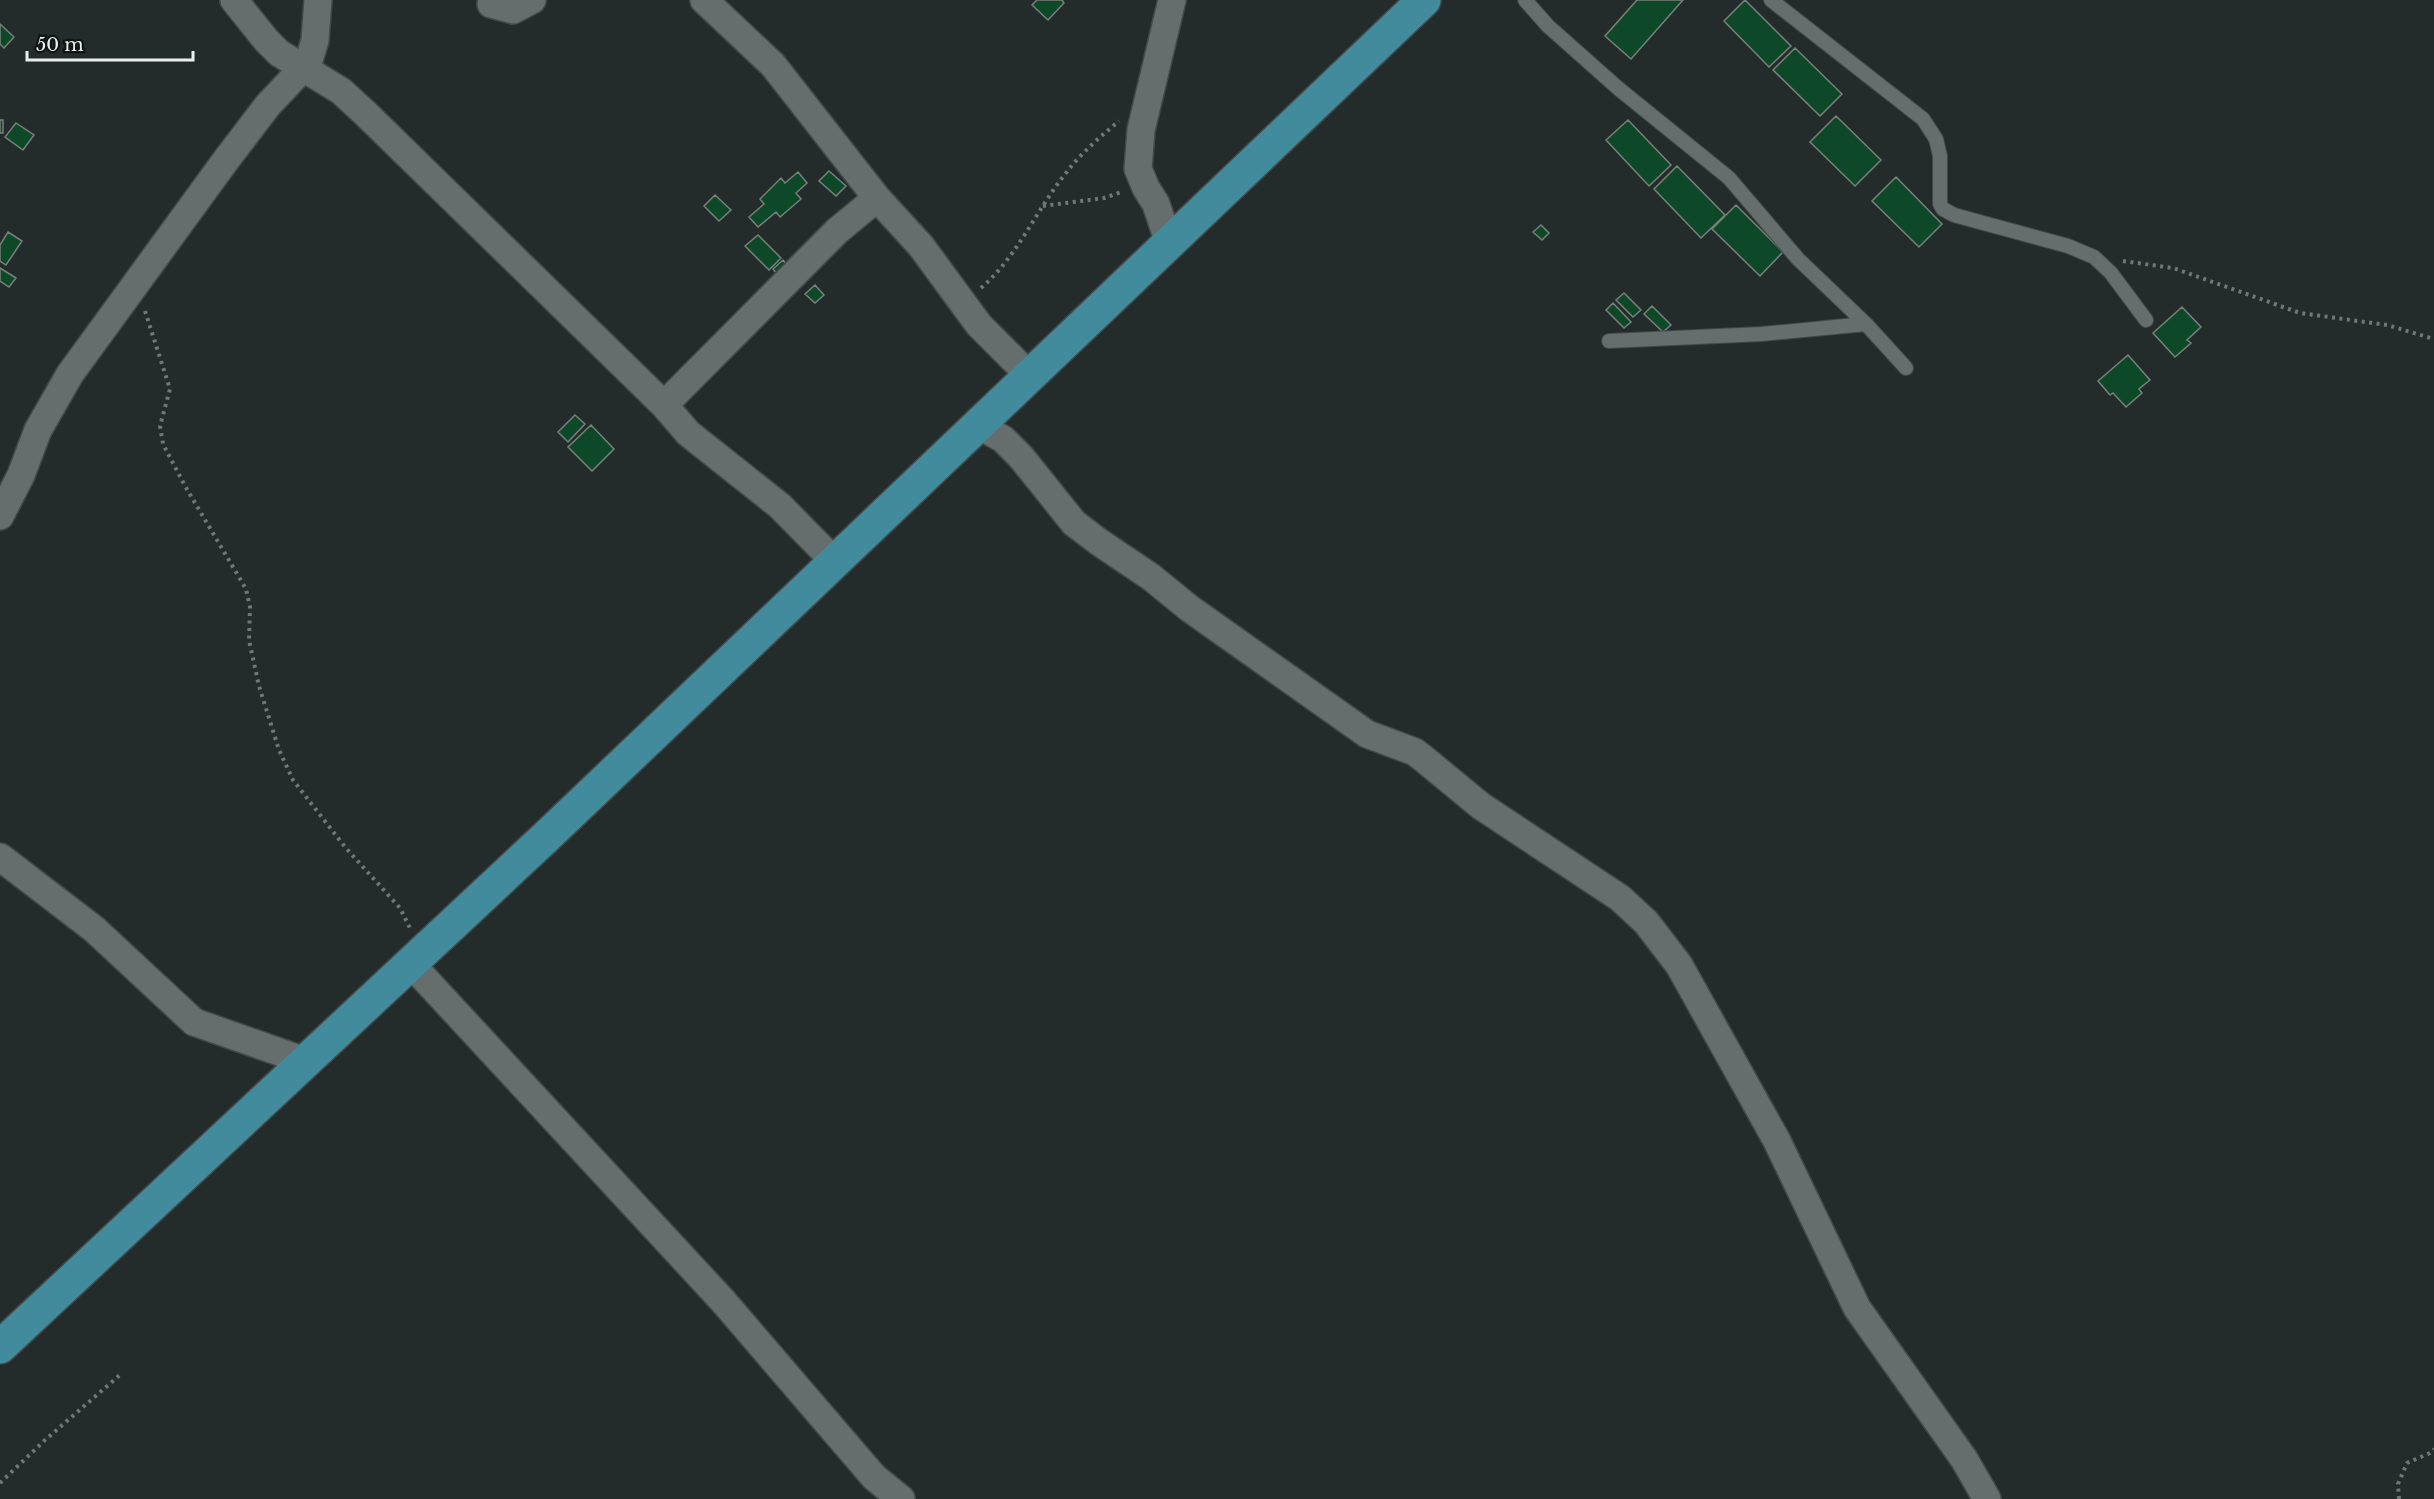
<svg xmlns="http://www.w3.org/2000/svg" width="2434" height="1499" viewBox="0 0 2434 1499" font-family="'Libre Baskerville',serif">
<rect width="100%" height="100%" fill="#242c2b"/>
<!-- building -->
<path fill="#0d4928" stroke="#79807a" stroke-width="1.5" d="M1037,0H1062L1064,3L1048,20L1032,5Z
M1637,0H1683L1631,59L1605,36Z
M1745,0L1791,46L1769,67L1724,21Z
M0,24L14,37L4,48L0,44Z
M1795,48L1842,94L1820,116L1773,70Z
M1836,116L1881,160L1855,186L1810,142Z
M0,120H3V133H0Z
M1628,120L1671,165L1649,186L1606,140Z
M16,123L34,135L23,150L5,137Z
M1677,166L1725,215L1701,238L1654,189Z
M829,171L846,186L836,196L819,181Z
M798,172L807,183L796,193L801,199L780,217L776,212L758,227L749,217L764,204L760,199L781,178L785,183Z
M1896,177L1942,224L1919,247L1872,201Z
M715,195L731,210L719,221L704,206Z
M1736,205L1783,252L1760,276L1712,229Z
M1541,225L1549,233L1542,240L1533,232Z
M8,232L22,241L6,265L0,261V245Z
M758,235L781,258L769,270L745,246Z
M783,260L788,266L778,275L773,269Z
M0,268L16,278L9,287L0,281Z
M815,285L824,295L815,303L805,294Z
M1624,293L1641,310L1633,317L1616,300Z
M1613,303L1631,322L1624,328L1606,310Z
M1652,306L1671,325L1663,332L1644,314Z
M2182,307L2201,327L2187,340L2191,343L2175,357L2153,333Z
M2128,355L2150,380L2139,389L2142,393L2126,407L2113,393L2110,395L2098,381Z
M575,415L585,424L568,442L558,432Z
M591,425L614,449L592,471L568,447Z"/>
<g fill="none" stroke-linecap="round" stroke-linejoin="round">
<defs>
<path id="service" d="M1525,0L1548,26L1619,89L1729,178L1798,259L1866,324L1906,368
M1771,0L1923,119L1936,139L1940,156V204L1943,209L1954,215L2068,246L2094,257L2111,273L2146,320
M1609,341L1762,334L1866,324"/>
<path id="minor" d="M234,0L266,40L279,53L341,91L365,113L664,405L688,433L780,506L835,562
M704,0L773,65L877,198L921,246L979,325L1030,376
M491,4L513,10L532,0
M1169,243L1156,204L1146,188L1138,169L1141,130L1172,0
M664,405L837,231L877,198
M978,425L1003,439L1021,457L1074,523L1099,542L1151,577L1189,608L1367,734L1415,752L1424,759L1481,806L1620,898L1646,922L1679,965L1777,1141L1857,1308L1964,1459L1987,1499
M0,516L21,475L38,430L70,374L226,160L268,105L304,67L310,57L315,40L318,0
M0,857L94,929L194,1022L305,1061
M411,964L723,1301L874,1477L901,1499"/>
<path id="primary" d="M0,1347L547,836L1424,0"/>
</defs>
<!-- service casing -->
<use href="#service" stroke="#424948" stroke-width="16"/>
<!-- minor casing -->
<use href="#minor" stroke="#424948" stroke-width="30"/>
<!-- primary casing -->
<use href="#primary" stroke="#424948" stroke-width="36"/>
<!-- path -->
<path stroke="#707776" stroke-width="4" stroke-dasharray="3 4.5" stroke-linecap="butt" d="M1043,206L1104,198L1121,192
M2123,261L2173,268L2300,313L2387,325L2434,339
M981,288C1018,256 1036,210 1066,173C1081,153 1100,137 1119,121
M145,311L170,389L160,426L163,444L185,486L246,589L250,607L249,640L259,686L279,750L293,780L345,847L400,908L410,928
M0,1483L44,1441L121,1374
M2399,1499L2398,1484L2407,1463L2430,1453L2434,1449"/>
<!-- service -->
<use href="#service" stroke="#656e6d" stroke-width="14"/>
<!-- minor -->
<use href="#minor" stroke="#656e6d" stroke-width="27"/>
<!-- primary -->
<use href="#primary" stroke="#418b9c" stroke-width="33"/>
</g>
<!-- scale -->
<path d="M27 51v9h166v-9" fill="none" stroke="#eaefee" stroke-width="3"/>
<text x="36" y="51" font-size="18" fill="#eaefee" stroke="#101413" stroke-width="4.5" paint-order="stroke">50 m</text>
</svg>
